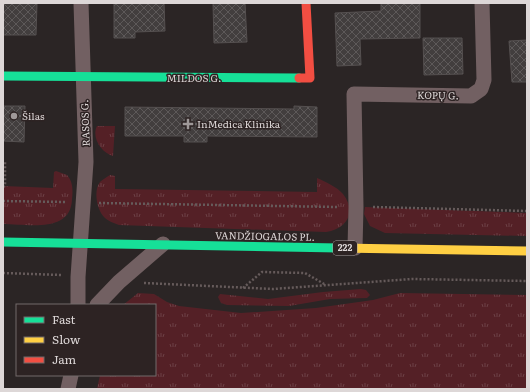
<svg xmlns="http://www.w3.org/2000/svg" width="530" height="392" viewBox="0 0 530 392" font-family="Literata,serif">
<defs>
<pattern id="grass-tufts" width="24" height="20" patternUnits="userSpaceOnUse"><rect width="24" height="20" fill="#542026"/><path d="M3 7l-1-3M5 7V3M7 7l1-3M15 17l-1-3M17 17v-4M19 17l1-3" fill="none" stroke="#6c4045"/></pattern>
<pattern id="building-cross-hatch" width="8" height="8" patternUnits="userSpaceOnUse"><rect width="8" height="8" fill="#423e3e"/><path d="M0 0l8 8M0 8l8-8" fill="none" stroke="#5d5959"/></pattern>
</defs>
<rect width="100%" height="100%" fill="#2b2525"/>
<!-- grass -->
<path fill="url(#grass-tufts)" d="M97,126H115L113,156C102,153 91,138 97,126Z
M56,171L67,175C73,182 73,190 72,199C71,234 27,224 3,224V186L53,188L54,172Z
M110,175L115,176V189L317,192V178C326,182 337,187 343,194C357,212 347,229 326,232L119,225C114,223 108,221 105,218C97,211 93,191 100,182C103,179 107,177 110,175Z
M365,207L527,213V236L385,233L370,226L364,214Z
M361,289L366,290L370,295L367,298L330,299L289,306L227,305L221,303L218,297L220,294L268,299L323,292Z
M138,293L154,294L167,302L179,306L241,313L316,308L373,300L400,293L527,295V389H97L100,375H155V305H123Z"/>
<!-- building -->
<path fill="url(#building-cross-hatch)" stroke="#555050" d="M3,3H37L36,35H3Z
M114,3H164L165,31L135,32V38H114Z
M213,3H245L247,42L214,43Z
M381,3H420V38L360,39L361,65L337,66L335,13L381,11Z
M423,38H462L463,74L424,75Z
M527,40V82H512L509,41Z
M3,106H25L24,142L3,141Z
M294,106L317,107V137L207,136V142H184V136H125V107L294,109Z"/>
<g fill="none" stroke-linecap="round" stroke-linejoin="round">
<!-- path -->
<path stroke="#665b5b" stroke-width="2.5" stroke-dasharray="2 2" stroke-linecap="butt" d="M3,187L5,186V162
M3,201L66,202
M99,203L338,207
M373,207L527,211
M3,273L61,275
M144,283L273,289L412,279L527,281
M243,288L262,272L305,273L326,285"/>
<!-- street -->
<path stroke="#726062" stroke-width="15" d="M355,248L356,207L354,94L471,96L481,89L484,80L482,3
M78,305V277L86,162L81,3
M97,305L119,282L163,244
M68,389L71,375"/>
<!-- fast -->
<path stroke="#16e098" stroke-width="9" d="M3,76L299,78
M3,242L339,248"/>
<!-- slow -->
<path stroke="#ffcf43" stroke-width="9" d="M339,248L527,251"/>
<!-- jam -->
<path stroke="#f24e42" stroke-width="9" d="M299,78H310L306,3"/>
</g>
<!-- markers -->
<g fill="#9f9999" stroke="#2d2323" stroke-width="1.5">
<circle cx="14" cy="116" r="4"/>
<path d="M186 118h4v4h4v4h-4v4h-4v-4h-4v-4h4z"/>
</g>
<g text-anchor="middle" stroke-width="3" stroke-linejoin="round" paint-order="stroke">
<!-- shield labels -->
<rect fill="#2d2323" stroke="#a8a1a1" stroke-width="1" x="333" y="241" width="24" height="14" rx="3"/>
<g font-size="9" font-weight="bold" fill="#ddd7d7">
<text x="345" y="251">222</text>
</g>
<!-- street labels -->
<g font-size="10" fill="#ddd7d7" stroke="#2d2323">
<text x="194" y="82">MILDOS G.</text>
<text transform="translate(438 95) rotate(1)" y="4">KOPŲ G.</text>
<text transform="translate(85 123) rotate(-92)" y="4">RASOS G.</text>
<text transform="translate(265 236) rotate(1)" y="4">VANDŽIOGALOS PL.</text>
</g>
<!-- poi labels -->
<g font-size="10" fill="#ddd7d7" stroke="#2d2323" text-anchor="start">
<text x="22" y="120">Šilas</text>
<text x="197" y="128">InMedica Klinika</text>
</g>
</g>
<!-- border -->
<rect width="530" height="392" fill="none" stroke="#ddd7d7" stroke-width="8"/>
<!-- legend -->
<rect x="16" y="304" width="140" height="72" fill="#2d2323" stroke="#736b6b"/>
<rect x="24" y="317" width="20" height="6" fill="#16e098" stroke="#736b6b"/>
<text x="52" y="324" font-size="12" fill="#ddd7d7">Fast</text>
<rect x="24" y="337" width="20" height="6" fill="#ffcf43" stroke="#736b6b"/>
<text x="52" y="344" font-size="12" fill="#ddd7d7">Slow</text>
<rect x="24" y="357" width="20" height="6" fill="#f24e42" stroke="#736b6b"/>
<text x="52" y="364" font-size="12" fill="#ddd7d7">Jam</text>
</svg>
